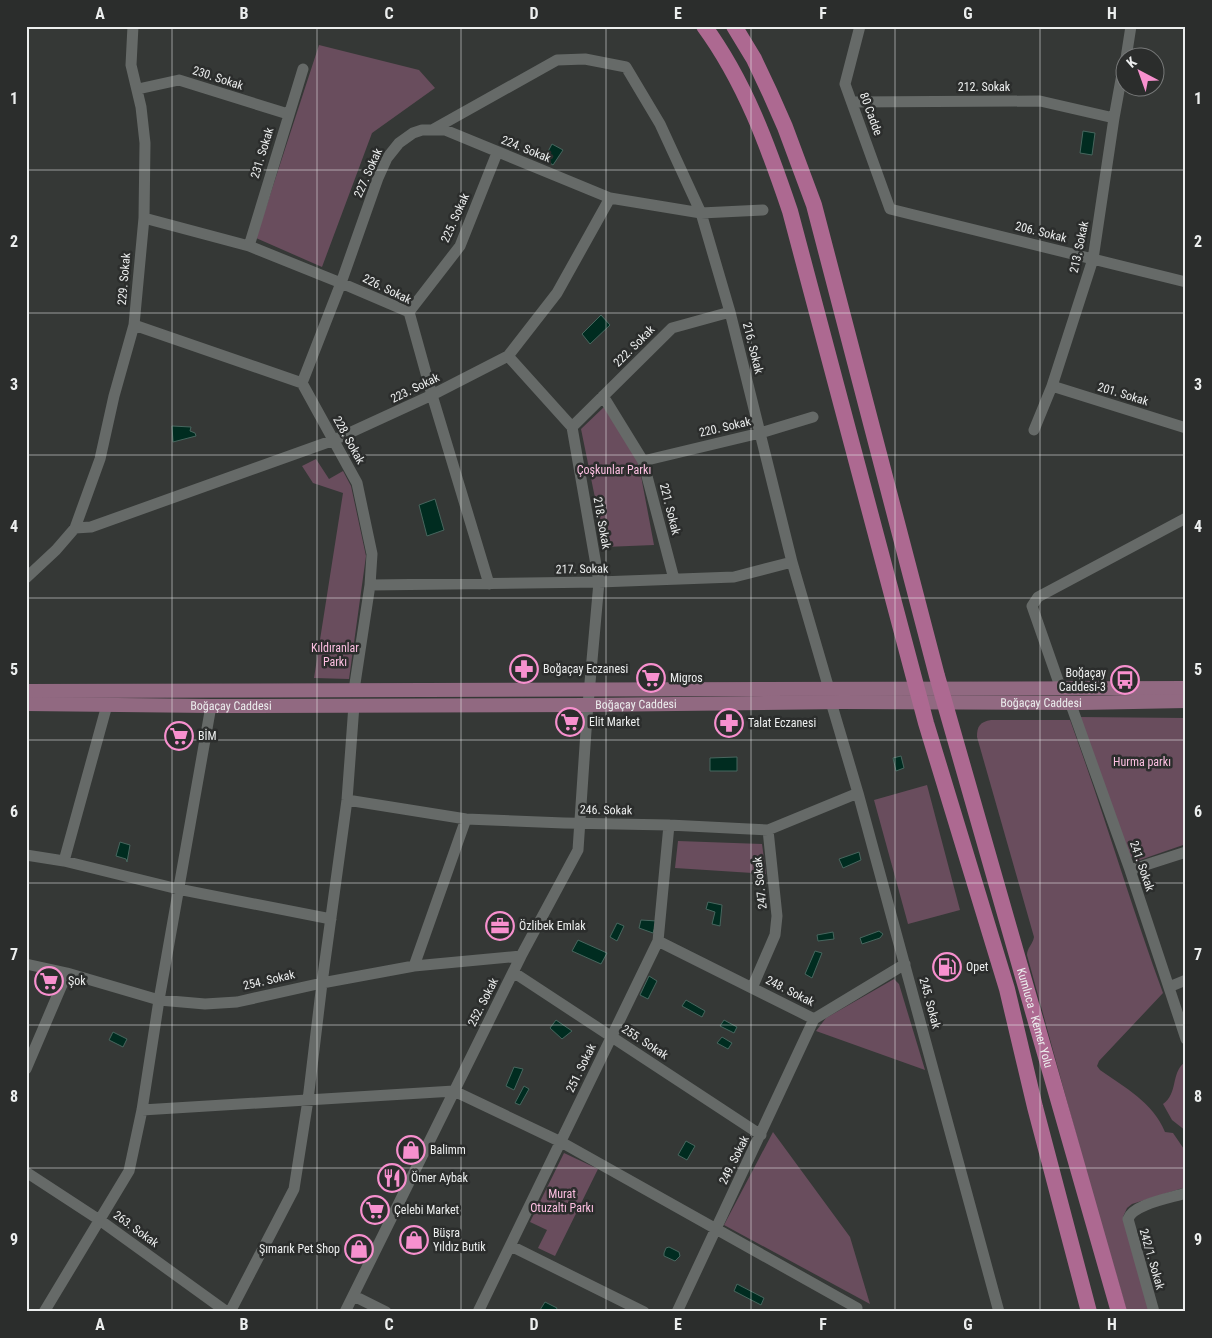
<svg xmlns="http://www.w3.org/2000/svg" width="1212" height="1338" viewBox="0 0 1212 1338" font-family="'Roboto Condensed',sans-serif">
<rect width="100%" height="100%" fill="#353836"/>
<!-- green -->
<path fill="#694d5d" d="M319,45L419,70L435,88L372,133L322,267L256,238Z
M604,407L638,460L654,545L605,547L581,429Z
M316,459L329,479L343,471L351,486L366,556L349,679L314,678L343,493L313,483L302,466Z
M1079,717L1186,718V844L1137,861L1129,856Z
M991,720H1070C1103,810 1130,903 1163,993L1099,1061L1097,1066L1100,1070C1125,1088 1153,1102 1165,1132L1173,1133L1186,1152V1187L1132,1204L1127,1208L1123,1217L1149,1312H1127L1089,1182L1027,955C1027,948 1033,944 1034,937L977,737C977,726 980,722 991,720Z
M927,785L960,910L908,924L874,800Z
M678,841L762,844L766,874L675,868Z
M894,979L899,984L925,1070L816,1031L826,1018Z
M1184,1063L1186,1069V1131L1172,1120L1163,1104C1178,1094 1171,1073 1184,1063Z
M773,1132L850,1237L870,1304L724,1225Z
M564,1153L598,1169L555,1256L538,1248L547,1230L530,1222Z"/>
<!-- water -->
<path fill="#002c20" stroke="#47665e" d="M1083,131L1095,133L1092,155L1080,153Z
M552,144L563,150L553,165L544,159Z
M601,315L610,325L590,344L582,334Z
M172,426L191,427L190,431L195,433L196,436L173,442Z
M435,499L444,530L427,536L419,505Z
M901,756L904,768L896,771L893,758Z
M737,757V771H710V758Z
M120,842L130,845L127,862L126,859L116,856Z
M859,852L861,860L843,868L839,859Z
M708,902L722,905L720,926L712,924L715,912L706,909Z
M641,920L657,921L653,933L639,928Z
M617,923L624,926L617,941L610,937Z
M879,931L883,934L880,938L862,944L860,938Z
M833,932L834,939L818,941L817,935Z
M578,940L607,953L601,964L572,951Z
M815,951L822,953L812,978L805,974Z
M649,976L657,981L648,999L640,995Z
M686,1000L705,1011L702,1017L682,1006Z
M556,1020L572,1031L562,1039L550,1028Z
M724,1020L737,1027L734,1033L720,1026Z
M113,1032L127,1039L123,1047L109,1040Z
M722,1037L732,1043L728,1049L717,1043Z
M514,1067L523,1069L514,1090L506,1086Z
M524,1086L529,1089L520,1105L515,1103Z
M686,1141L695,1146L687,1160L678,1155Z
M669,1247L679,1252L680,1256L675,1261L664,1256V1253L666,1248Z
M737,1284L764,1298L761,1305L734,1291Z
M545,1302L557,1308L555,1312H544L540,1310Z"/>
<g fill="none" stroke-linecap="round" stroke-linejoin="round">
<!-- minor -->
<path stroke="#666a68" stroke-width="11" d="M860,26L845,84L890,209L1186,282
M1126,58L1131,26
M138,89L179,80L288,114
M852,102L1040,101L1114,118
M432,130H445L610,198
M144,218L249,246L341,283L409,312L432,395L489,584
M249,246L303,69
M409,312L460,246L497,153
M134,325L302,383L357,483L372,554L370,585L354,690
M302,383L341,283L378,178L387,158L399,143L413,133L422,130H432L557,60L585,59L626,67L660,124L701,213L730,312L792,562L829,689
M1052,386L1186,428
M603,396L643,461L674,579
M572,427L672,328L730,312
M1034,430L1052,386L1093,259L1114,118L1124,63
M643,461L760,433L813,417
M75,528L100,459L114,396L134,325L144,218L145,143L141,107L131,65L133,26
M26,578L56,550L75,528L91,527L334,440L432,395L508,356L557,293L610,198L701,213L763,210
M370,585L599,582L734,577L792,562
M1061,689L1032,606L1038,597L1186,518
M831,702L858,793L999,1312
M1070,702L1130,870L1186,1039
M347,800L466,819L564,823L669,825L768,830L858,793
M26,855L64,861L178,889L331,919
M64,861L107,705
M1130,870L1186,852
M658,941L814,1019L905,964
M26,964L67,973L159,1000L205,1004L237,1002L322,983L414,966L521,956
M414,966L466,819
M513,972L761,1135
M1169,987L1186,980
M752,988L775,935L777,916L768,830
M26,1069L67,973
M142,1110L454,1091L561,1142L857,1308L855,1312
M26,1172L101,1221L227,1312
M511,1246L644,1312
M354,1296L386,1312
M44,1312L129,1171L142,1110L159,1000L211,706
M230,1312L294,1189L308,1100L322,983L347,800L354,705
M345,1312L521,956L578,850L587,716L599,582L572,427L508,356
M478,1312L658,941L669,825
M677,1312L814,1019
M1154,1312L1128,1219C1133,1204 1171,1198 1186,1193"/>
<!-- major -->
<g stroke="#916981" stroke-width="14">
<path d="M26,691L1186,688"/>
<path id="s1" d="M26,704L211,706L588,705L842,702L1081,703L1186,701"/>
</g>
<!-- highway -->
<g stroke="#ad6991" stroke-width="16">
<path d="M704,26C745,82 768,146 790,211L926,723L1007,989L1035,1107L1089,1312"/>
<path id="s2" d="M734,26L754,59L770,93L785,127L814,205L937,676L1119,1312"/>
</g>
</g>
<!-- grid -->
<path fill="none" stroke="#eceeee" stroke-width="1" stroke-opacity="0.55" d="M172,26V1312M317,26V1312M461,26V1312M606,26V1312M751,26V1312M895,26V1312M1040,26V1312M26,170H1186M26,313H1186M26,455H1186M26,598H1186M26,740H1186M26,883H1186M26,1025H1186M26,1168H1186"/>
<!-- icons -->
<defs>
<symbol id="pharmacy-ring" viewBox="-11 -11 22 22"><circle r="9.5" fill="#2b2d2c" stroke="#f790ce" stroke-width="1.5"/><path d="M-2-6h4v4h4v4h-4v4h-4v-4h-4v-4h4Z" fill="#f790ce"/></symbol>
<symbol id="supermarket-ring" viewBox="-11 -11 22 22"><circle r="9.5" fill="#2b2d2c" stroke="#f790ce" stroke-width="1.5"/><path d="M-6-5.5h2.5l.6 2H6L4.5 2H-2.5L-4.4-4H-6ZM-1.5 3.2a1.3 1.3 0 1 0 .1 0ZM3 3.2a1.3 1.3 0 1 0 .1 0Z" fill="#f790ce"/></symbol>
<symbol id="bus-ring" viewBox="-11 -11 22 22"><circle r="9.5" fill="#2b2d2c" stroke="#f790ce" stroke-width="1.5"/><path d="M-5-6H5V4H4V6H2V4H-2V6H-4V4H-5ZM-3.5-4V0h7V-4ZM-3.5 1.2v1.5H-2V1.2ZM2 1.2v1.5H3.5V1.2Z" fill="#f790ce"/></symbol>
<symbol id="office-ring" viewBox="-11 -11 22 22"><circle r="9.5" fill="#2b2d2c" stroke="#f790ce" stroke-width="1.5"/><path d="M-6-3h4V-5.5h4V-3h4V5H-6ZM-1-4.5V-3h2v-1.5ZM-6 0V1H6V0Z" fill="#f790ce"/></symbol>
<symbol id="fuel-ring" viewBox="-11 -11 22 22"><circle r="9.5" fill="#2b2d2c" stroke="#f790ce" stroke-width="1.5"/><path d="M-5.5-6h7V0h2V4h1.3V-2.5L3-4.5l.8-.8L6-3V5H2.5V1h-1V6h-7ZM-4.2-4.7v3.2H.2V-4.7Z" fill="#f790ce"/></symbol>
<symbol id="shop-ring" viewBox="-11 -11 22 22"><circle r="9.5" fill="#2b2d2c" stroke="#f790ce" stroke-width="1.5"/><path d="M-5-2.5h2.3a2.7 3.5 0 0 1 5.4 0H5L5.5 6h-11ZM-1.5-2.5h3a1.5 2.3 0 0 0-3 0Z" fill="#f790ce"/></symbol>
<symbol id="restaurant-ring" viewBox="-11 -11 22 22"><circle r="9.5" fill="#2b2d2c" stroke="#f790ce" stroke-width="1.5"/><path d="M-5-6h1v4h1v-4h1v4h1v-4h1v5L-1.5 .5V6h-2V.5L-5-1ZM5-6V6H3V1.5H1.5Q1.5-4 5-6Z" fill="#f790ce"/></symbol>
</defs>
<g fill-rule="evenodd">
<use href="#pharmacy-ring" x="508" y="653" width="32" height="32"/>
<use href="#supermarket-ring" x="635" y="662" width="32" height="32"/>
<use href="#bus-ring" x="1109" y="664" width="32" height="32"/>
<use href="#supermarket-ring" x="554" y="706" width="32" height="32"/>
<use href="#pharmacy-ring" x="713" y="707" width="32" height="32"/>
<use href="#supermarket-ring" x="163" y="720" width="32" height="32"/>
<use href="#office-ring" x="484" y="910" width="32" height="32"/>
<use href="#fuel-ring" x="931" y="951" width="32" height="32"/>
<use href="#supermarket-ring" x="33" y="965" width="32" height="32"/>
<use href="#shop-ring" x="395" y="1134" width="32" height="32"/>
<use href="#restaurant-ring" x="376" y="1162" width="32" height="32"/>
<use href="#supermarket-ring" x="359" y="1194" width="32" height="32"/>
<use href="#shop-ring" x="398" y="1224" width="32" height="32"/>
<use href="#shop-ring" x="343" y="1233" width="32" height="32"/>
</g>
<g text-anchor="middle" stroke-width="5" stroke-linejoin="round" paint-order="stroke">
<!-- street labels -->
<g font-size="12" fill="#eceeee" stroke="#2b2d2c">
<text transform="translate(218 78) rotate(18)" y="4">230. Sokak</text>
<text x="984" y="91">212. Sokak</text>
<text transform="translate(871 114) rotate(70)" y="4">80 Cadde</text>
<text transform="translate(526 149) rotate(22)" y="4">224. Sokak</text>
<text transform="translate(262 153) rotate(-73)" y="4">231. Sokak</text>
<text transform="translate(368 173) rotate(-66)" y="4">227. Sokak</text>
<text transform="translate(455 218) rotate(-66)" y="4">225. Sokak</text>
<text transform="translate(1041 232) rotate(14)" y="4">206. Sokak</text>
<text transform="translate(1079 247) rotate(-78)" y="4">213. Sokak</text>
<text transform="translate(124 279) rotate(-85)" y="4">229. Sokak</text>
<text transform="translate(387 289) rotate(26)" y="4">226. Sokak</text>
<text transform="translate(634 346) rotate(-45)" y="4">222. Sokak</text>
<text transform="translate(753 348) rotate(76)" y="4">216. Sokak</text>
<text transform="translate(415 388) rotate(-26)" y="4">223. Sokak</text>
<text transform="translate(1123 394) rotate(17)" y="4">201. Sokak</text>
<text transform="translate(725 427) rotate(-13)" y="4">220. Sokak</text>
<text transform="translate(349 440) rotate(61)" y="4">228. Sokak</text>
<text transform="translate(670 509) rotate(76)" y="4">221. Sokak</text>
<text transform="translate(602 523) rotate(80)" y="4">218. Sokak</text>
<text transform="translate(582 569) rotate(-1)" y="4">217. Sokak</text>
<text dy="4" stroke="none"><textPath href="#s1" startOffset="1015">Boğaçay Caddesi</textPath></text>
<text dy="4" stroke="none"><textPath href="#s1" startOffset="610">Boğaçay Caddesi</textPath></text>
<text dy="4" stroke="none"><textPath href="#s1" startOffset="205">Boğaçay Caddesi</textPath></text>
<text transform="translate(606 810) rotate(1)" y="4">246. Sokak</text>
<text transform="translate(1142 866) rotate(71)" y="4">241. Sokak</text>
<text transform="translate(760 883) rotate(-96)" y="4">247. Sokak</text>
<text transform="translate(269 980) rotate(-13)" y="4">254. Sokak</text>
<text transform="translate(790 991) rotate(27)" y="4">248. Sokak</text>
<text transform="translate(483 1002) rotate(-63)" y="4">252. Sokak</text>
<text transform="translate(930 1003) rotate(75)" y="4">245. Sokak</text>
<text dy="4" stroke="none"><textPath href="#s2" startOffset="1039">Kumluca - Kemer Yolu</textPath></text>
<text transform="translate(645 1042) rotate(33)" y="4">255. Sokak</text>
<text transform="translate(581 1068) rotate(-64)" y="4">251. Sokak</text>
<text transform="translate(734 1160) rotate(-64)" y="4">249. Sokak</text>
<text transform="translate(136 1229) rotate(36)" y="4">263. Sokak</text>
<text transform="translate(1152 1259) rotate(74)" y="4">242/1. Sokak</text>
</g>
<!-- park labels -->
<g font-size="12" fill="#fcbfe1" stroke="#2b2d2c">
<text x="614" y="474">Çoşkunlar Parkı</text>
<text x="335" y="652">Kıldıranlar<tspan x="335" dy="14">Parkı</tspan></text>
<text x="1142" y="766">Hurma parkı</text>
<text x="562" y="1198">Murat<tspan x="562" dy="14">Otuzaltı Parkı</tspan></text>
</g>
<!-- poi labels -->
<g font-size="12" fill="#eceeee" stroke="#2b2d2c" text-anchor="start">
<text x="543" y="673">Boğaçay Eczanesi</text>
<text x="1106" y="677" text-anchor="end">Boğaçay<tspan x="1106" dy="14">Caddesi-3</tspan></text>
<text x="670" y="682">Migros</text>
<text x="589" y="726">Elit Market</text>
<text x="748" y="727">Talat Eczanesi</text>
<text x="198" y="740">BİM</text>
<text x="519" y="930">Özlibek Emlak</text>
<text x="966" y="971">Opet</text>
<text x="68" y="985">Şok</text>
<text x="430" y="1154">Balimm</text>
<text x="411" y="1182">Ömer Aybak</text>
<text x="394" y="1214">Çelebi Market</text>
<text x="433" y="1237">Büşra<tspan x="433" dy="14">Yıldız Butik</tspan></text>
<text x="340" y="1253" text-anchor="end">Şımarık Pet Shop</text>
</g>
</g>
<!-- border -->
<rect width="1212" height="1338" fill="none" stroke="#2b2d2c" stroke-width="55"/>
<!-- north arrow -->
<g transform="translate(1140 72) rotate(319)"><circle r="24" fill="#2b2d2c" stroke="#787a7a"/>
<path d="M0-4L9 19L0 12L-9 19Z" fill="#f790ce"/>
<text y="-8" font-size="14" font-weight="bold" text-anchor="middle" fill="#eceeee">K</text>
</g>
<rect x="28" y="28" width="1156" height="1282" fill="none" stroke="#eceeee" stroke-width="2"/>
<g font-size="16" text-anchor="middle" font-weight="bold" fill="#eceeee">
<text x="100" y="19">A</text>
<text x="244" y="19">B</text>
<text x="389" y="19">C</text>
<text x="534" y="19">D</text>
<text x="678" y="19">E</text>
<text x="823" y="19">F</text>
<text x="968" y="19">G</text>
<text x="1112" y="19">H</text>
<text x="14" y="104">1</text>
<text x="1198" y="104">1</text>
<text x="14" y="247">2</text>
<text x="1198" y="247">2</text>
<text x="14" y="390">3</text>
<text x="1198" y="390">3</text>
<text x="14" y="532">4</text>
<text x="1198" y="532">4</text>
<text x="14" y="675">5</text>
<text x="1198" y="675">5</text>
<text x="14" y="817">6</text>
<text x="1198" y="817">6</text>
<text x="14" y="960">7</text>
<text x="1198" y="960">7</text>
<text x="14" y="1102">8</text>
<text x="1198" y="1102">8</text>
<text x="14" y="1245">9</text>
<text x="1198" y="1245">9</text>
<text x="100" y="1330">A</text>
<text x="244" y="1330">B</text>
<text x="389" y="1330">C</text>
<text x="534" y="1330">D</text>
<text x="678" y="1330">E</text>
<text x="823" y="1330">F</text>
<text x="968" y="1330">G</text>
<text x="1112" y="1330">H</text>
</g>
</svg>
